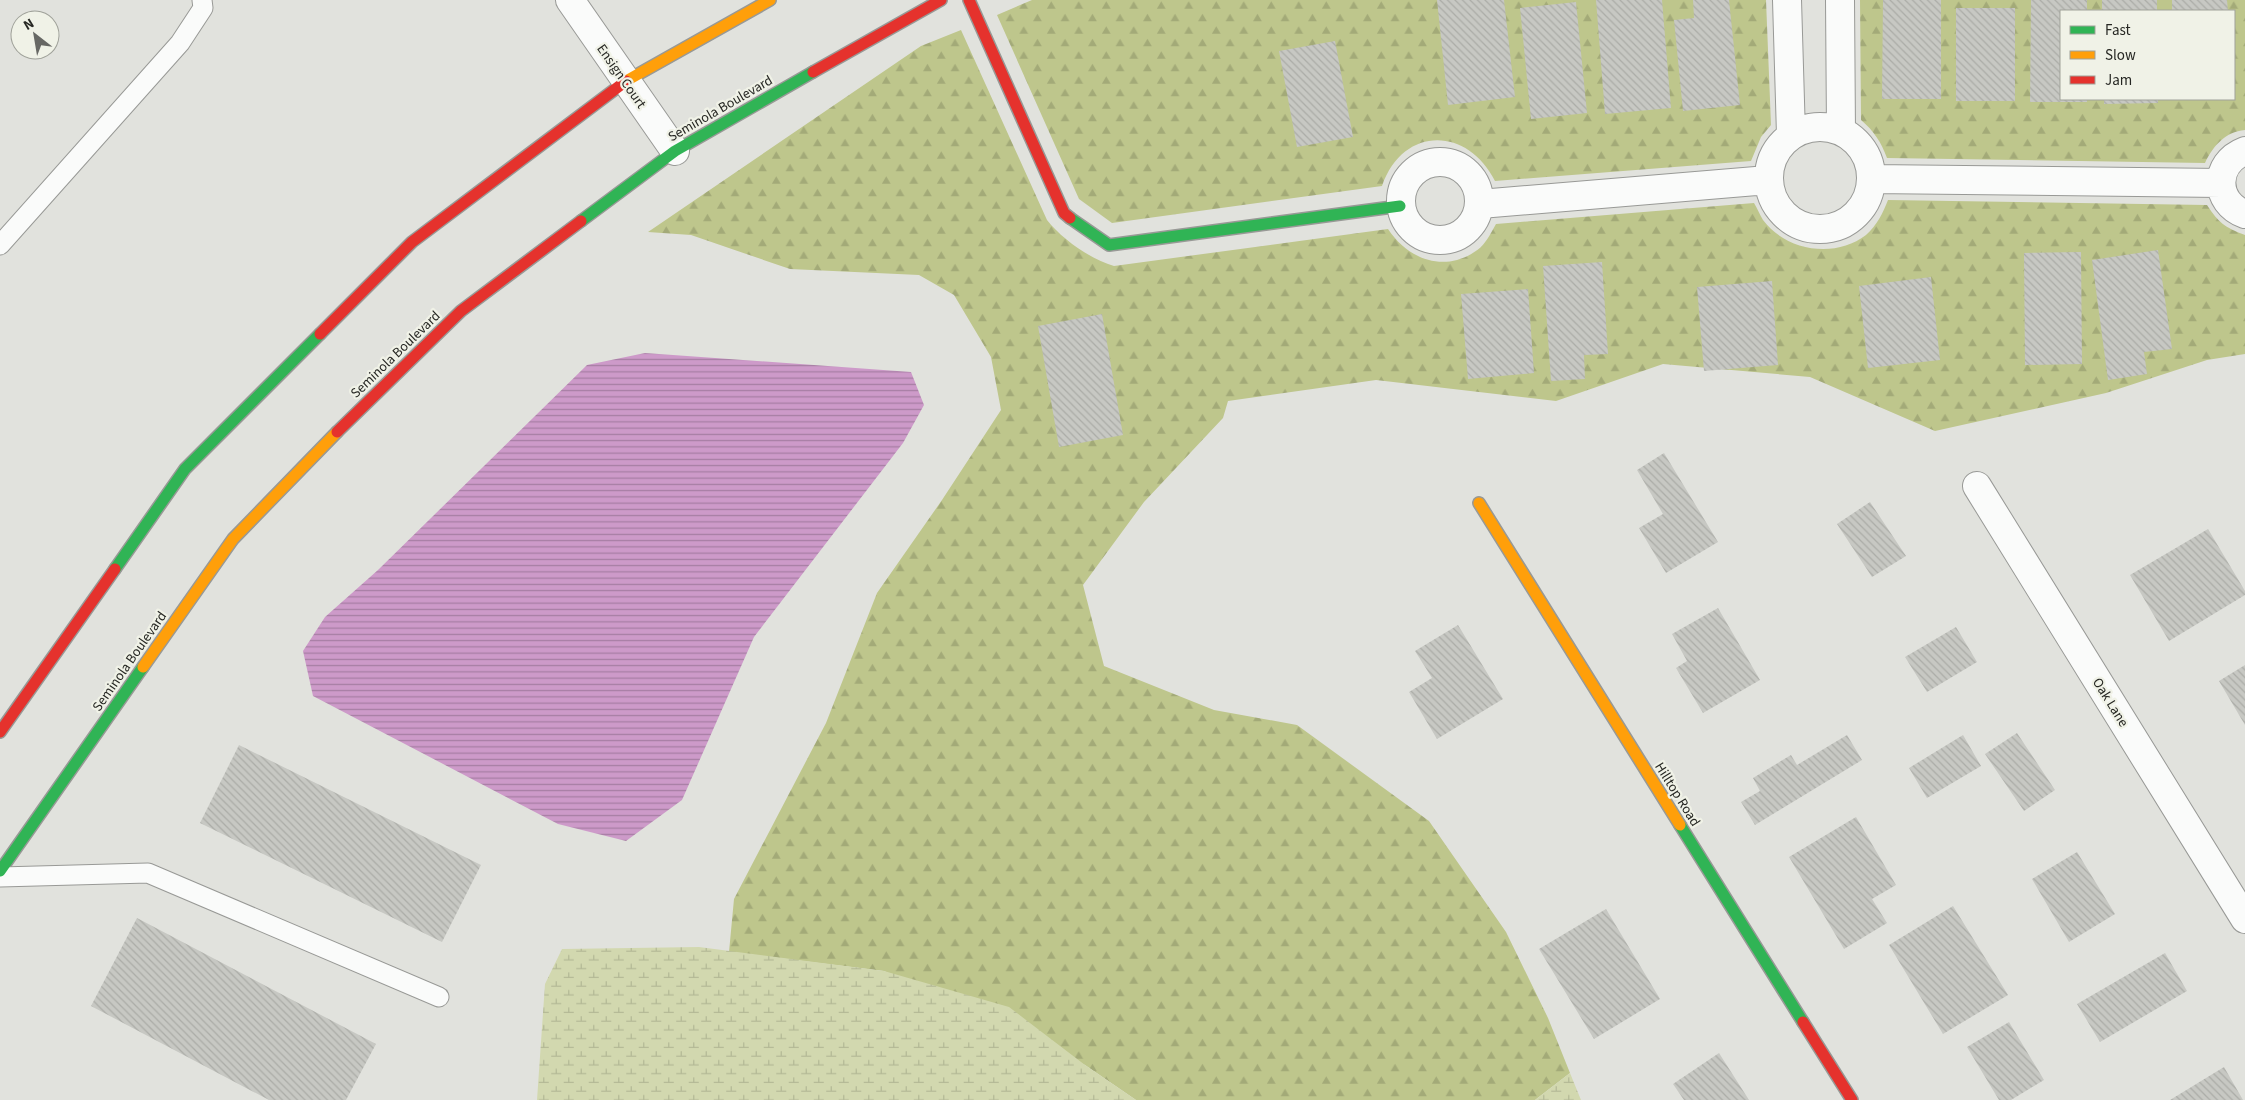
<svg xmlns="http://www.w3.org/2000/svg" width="2245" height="1100" viewBox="0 0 2245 1100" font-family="'Source Sans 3',sans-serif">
<defs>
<pattern id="forest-firs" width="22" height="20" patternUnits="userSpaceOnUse" patternTransform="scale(1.25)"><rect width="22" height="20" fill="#bec68c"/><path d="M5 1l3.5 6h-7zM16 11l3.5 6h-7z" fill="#a3aa78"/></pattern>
<pattern id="wetland-marsh" width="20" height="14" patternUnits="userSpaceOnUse" patternTransform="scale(1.25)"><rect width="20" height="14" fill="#d2d8af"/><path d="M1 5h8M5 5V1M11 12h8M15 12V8" fill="none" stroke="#b4b996"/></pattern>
<pattern id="water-rules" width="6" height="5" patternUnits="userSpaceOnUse" patternTransform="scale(1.25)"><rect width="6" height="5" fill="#cd9ac9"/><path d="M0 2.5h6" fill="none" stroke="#a67ea3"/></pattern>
<pattern id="building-back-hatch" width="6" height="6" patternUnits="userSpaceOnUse" patternTransform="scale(1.25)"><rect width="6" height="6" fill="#c7c8c3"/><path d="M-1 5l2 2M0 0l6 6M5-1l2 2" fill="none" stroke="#abaca7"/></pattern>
</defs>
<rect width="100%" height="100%" fill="#e1e2dd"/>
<!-- forest -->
<path fill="url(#forest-firs)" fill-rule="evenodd" d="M1032,0H1766L1771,125L1761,137L1751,161L1495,181C1467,126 1403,126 1382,186L1112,223L1079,199L997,15Z
M1860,0H2245V130C2225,132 2213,146 2205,163L1887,158C1881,142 1874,131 1861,120ZM2061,11H2234V99H2061Z
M961,30L1047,220C1062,239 1090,259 1114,266L1388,229C1410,262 1449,274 1481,247C1487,241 1492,231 1496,224L1754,203C1757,208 1760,215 1763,220C1786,251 1835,259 1866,235C1877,225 1883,213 1888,200L2207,205C2219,223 2224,227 2245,235V354L2207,360L2106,393L1935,431L1810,377L1663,364L1556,401L1376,380L1228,401L1223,418L1144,502L1083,585L1104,666L1214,710L1297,725L1429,821L1506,932L1548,1018L1570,1073L1535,1100H1136L1085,1065L884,971L729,952L734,899L826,723L877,593L942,500L1001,410L991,357L954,295L919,275L790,269L691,235L648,232L921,46Z"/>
<!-- wetland -->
<path fill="url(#wetland-marsh)" d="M699,947L884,971L1009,1007L1085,1065L1136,1100H537L545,984L562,949Z
M1570,1073L1581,1100H1535Z"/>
<!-- water -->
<path fill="url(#water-rules)" d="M645,353L911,372L924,405L903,443L754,637L682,800L626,841L558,824L313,696L303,651L325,617L378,570L587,365Z"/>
<!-- building -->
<path fill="url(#building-back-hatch)" d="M1437,0H1504L1515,97L1448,105Z
M1596,0H1662L1671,108L1605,114Z
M1693,0H1729L1740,105L1683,111L1674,20L1694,18Z
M1883,0H1941V99H1882Z
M2031,0H2087V11H2061V99H2087V102H2030Z
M2102,0H2157V11H2102Z
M2172,0H2227L2228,11H2172Z
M1576,2L1587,113L1531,119L1520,8Z
M1956,8H2015V101H1956Z
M1335,41L1353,137L1297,147L1279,51Z
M2104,99H2158V103L2104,104Z
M2158,250L2172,349L2144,352L2147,374L2108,380L2092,260Z
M2081,252L2082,364L2025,365L2024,253Z
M1602,262L1608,354L1584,355L1585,379L1551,381L1543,266Z
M1931,277L1940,360L1868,368L1859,286Z
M1772,281L1778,365L1704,371L1697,287Z
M1528,289L1534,373L1468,379L1461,294Z
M1102,314L1123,435L1059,447L1038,326Z
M1664,453L1718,542L1666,573L1639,528L1663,514L1637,470Z
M1870,502L1906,556L1872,577L1837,524Z
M2208,529L2245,591V595L2169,641L2130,575Z
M1718,608L1760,680L1703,713L1676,668L1687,661L1672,634Z
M1458,625L1503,699L1437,739L1409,692L1432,678L1415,651Z
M1956,627L1977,662L1927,692L1905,657Z
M2245,665V725L2219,681Z
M2017,733L2055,790L2024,811L1985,754Z
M1847,735L1862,760L1755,825L1741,802L1760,791L1753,778L1791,755L1797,765Z
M1963,735L1981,766L1927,798L1909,768Z
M239,745L481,865L442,942L200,823Z
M1856,817L1896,885L1872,899L1887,923L1844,949L1789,857Z
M2077,852L2115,914L2069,942L2032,879Z
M1953,906L2008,995L1943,1034L1889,945Z
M1606,909L1660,999L1594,1039L1539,949Z
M137,918L376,1044L346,1100H269L91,1006Z
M2165,953L2187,991L2100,1042L2077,1004Z
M2009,1022L2044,1080L2011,1100H1999L1967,1047Z
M1719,1053L1749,1100H1684L1673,1084Z
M2224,1067L2243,1100H2170Z"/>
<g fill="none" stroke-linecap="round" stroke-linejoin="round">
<defs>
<path id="lane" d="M0,245L180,43L203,8L202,0
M0,877L148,873L439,997"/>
<path id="street" d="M570,0L675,151
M1787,0L1791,135
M1840,0L1841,131
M1769 178a51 51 0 1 1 102 0a51 51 0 1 1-102 0Z
M2245,151C2213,163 2214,203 2245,214
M1401 201a39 39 0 1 1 78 0a39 39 0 1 1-78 0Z
M1871,179L2221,183
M1480,204L1768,180
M1977,486L2245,919"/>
<path id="fast" d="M1070,218L1109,245L1400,206
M581,221L675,151L813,72
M115,569L185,469L320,334
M1680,825L1803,1022
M0,871L143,667"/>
<path id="slow" d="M626,81L770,0
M1479,503L1680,825
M143,667L233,539L337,432"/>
<path id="jam" d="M969,0L1064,213L1070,218
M813,72L941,0
M320,334L412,242L626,81
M337,432L461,311L581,221
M0,732L115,569
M1803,1022L1852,1100"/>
</defs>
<!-- lane casing -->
<use href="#lane" stroke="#989996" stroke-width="21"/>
<!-- street casing -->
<use href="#street" stroke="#989996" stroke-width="30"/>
<!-- fast casing -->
<use href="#fast" stroke="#989996" stroke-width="14"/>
<!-- slow casing -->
<use href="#slow" stroke="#989996" stroke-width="14"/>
<!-- jam casing -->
<use href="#jam" stroke="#989996" stroke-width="14"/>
<!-- lane -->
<use href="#lane" stroke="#fafbfa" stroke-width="19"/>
<!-- street -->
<use href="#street" stroke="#fafbfa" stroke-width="28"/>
<!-- fast -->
<use href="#fast" stroke="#30b455" stroke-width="11"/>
<!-- slow -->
<use href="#slow" stroke="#ff9f0a" stroke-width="11"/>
<!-- jam -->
<use href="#jam" stroke="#e5322d" stroke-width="11"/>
</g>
<g text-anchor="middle" stroke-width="4.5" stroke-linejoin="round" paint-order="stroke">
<!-- street labels -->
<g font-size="14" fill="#262723" stroke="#f0f2e7">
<text transform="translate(622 76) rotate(55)" y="5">Ensign Court</text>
<text transform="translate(720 108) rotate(-30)" y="5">Seminola Boulevard</text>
<text transform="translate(395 354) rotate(-44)" y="5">Seminola Boulevard</text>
<text transform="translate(129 661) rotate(-55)" y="5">Seminola Boulevard</text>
<text transform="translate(2111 702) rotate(58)" y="5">Oak Lane</text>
<text transform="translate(1678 794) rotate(58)" y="5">Hilltop Road</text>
</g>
</g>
<!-- legend -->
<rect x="2060" y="10" width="175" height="90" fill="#f0f2e7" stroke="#9fa199"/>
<rect x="2070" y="26" width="25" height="8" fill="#30b455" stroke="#9fa199"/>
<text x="2105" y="35" font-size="15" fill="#262723">Fast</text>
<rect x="2070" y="51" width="25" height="8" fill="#ff9f0a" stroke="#9fa199"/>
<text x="2105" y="60" font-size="15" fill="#262723">Slow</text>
<rect x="2070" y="76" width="25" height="8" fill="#e5322d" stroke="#9fa199"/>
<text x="2105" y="85" font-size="15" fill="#262723">Jam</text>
<!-- north arrow -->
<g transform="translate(35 35) rotate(329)"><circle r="24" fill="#f0f2e7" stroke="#9fa199"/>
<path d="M0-4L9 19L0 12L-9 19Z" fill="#676864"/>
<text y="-8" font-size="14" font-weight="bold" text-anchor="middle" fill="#262723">N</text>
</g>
</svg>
